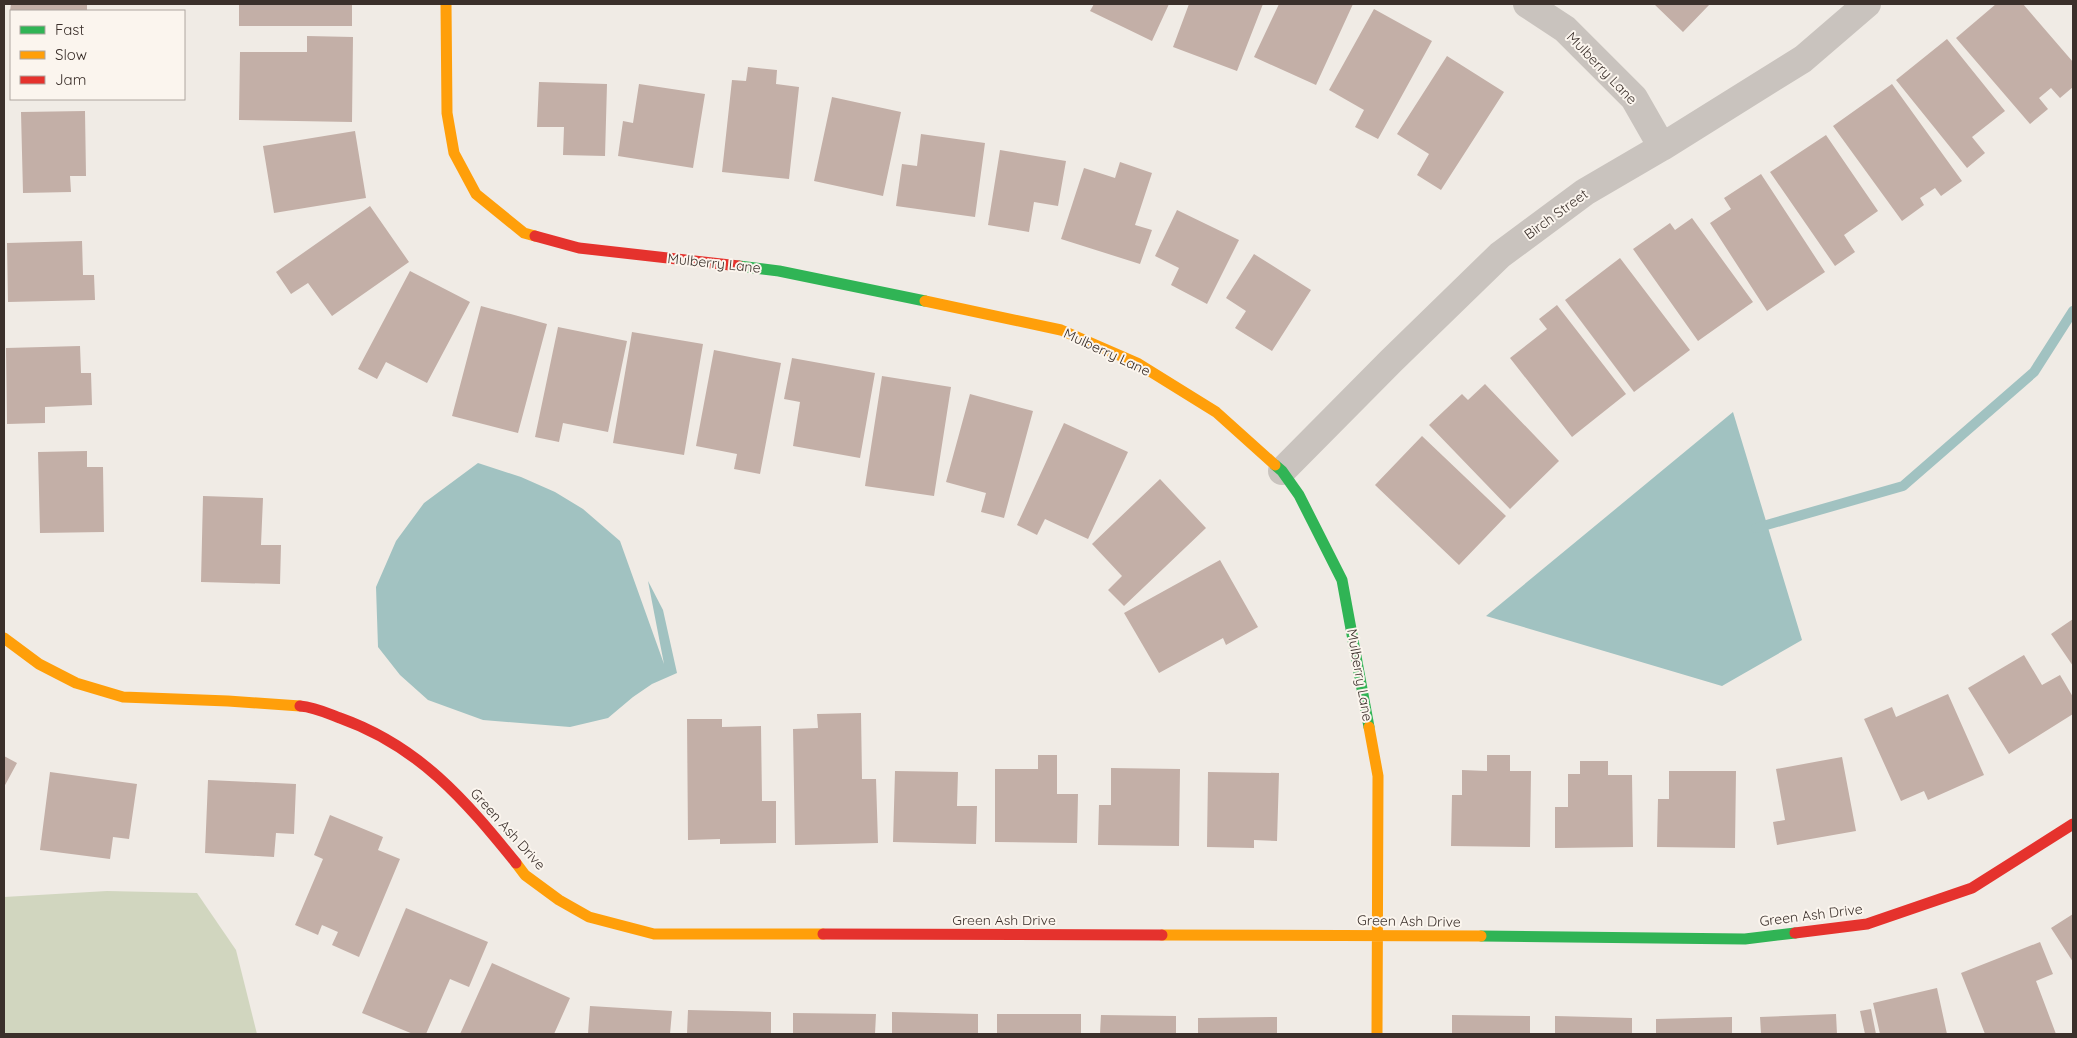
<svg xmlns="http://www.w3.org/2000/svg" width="2077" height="1038" viewBox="0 0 2077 1038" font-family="Quicksand,sans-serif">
<rect width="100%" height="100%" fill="#f0ebe5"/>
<!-- green -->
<path fill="#d1d6bf" d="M107,891L197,893L236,950L257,1034H4V897Z"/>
<!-- water -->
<path fill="#a1c2c1" d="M1733,412L1802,640L1722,686L1486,616Z
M478,463L521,477L555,492L583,509L620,541L664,664L648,581L663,610L677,673L652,684L633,697L608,718L570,727L483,720L428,700L400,675L378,647L376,587L396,541L424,503Z"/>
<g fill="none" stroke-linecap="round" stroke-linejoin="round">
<!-- stream -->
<path stroke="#a1c2c1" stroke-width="10" d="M1756,528L1903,486L2034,372L2073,311"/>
</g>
<!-- building -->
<path fill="#c3afa7" d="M11,4H87V11H10Z
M239,4H352V26H239Z
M1094,4H1169L1152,41L1090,11Z
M1189,4H1263L1237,71L1173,47Z
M1279,4H1353L1316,85L1254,57Z
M1654,4H1710L1683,32Z
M1996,4H2023L2073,62V87L2060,98L2051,88L2039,98L2048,109L2030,124L1956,38Z
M1374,9L1432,41L1378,139L1355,127L1364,110L1329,90Z
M307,36L353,37L352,122L239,120L240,52H307Z
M1947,39L2005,111L1972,137L1985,153L1967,168L1896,80Z
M1447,56L1504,92L1441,190L1417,175L1429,154L1397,134Z
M748,67L777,70L776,84L799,87L789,179L722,172L732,80L746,81Z
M539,82L607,84L605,156L563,155L564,127H537Z
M639,84L705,94L693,168L618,156L623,121L633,123Z
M1892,84L1962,181L1941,196L1935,188L1920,198L1924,205L1902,221L1833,126Z
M832,97L901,112L883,196L814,181Z
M85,111L86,176H70L71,192L23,193L21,112Z
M355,131L366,198L274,213L263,146Z
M921,134L985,143L975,217L896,206L902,164L917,166Z
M1826,135L1878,211L1844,235L1855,252L1835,266L1770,172Z
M1000,150L1066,161L1058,206L1034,202L1029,232L988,225Z
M1120,162L1152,173L1135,225L1152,230L1140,264L1061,239L1084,168L1115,178Z
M1761,174L1825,272L1767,311L1710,223L1731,209L1724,198Z
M370,206L409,262L332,316L308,283L291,294L276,272Z
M1177,210L1239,240L1207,304L1171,285L1179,268L1155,256Z
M1692,218L1753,302L1698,341L1633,249L1670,223L1675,230Z
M82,241L83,275H94L95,300L8,302L7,243Z
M1254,254L1311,290L1272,351L1235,328L1246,311L1226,298Z
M1620,258L1690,350L1634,392L1565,300Z
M410,271L470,302L427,383L386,362L377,379L358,369Z
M1557,305L1626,394L1572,437L1510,358L1547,329L1539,319Z
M481,306L547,324L518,433L452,416Z
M558,327L627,341L608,432L563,423L559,442L535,437Z
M632,332L703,344L684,455L613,443Z
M80,346L81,373H91L92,405L45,407V423L7,424L6,348Z
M714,350L781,363L760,474L734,469L737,454L696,446Z
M792,358L875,373L860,458L793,446L800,402L784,399Z
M882,376L951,387L934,496L865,486Z
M1485,384L1559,461L1510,509L1429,425L1462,394L1468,400Z
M970,394L1033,411L1004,518L981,512L986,493L946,482Z
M1064,423L1128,452L1088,539L1045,519L1037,535L1017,525Z
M1422,436L1506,516L1459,565L1375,485Z
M87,451V467H103L104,532L40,533L38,452Z
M1160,479L1206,528L1124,606L1108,590L1122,576L1092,544Z
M203,496L263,498L261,545H281L280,584L201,582Z
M1220,560L1258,627L1226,645L1223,638L1159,673L1124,613Z
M2073,619V666L2051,634Z
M2024,655L2042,685L2060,675L2073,697V714L2009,754L1968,688Z
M1948,694L1984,775L1928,800L1924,791L1901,801L1864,719L1892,707L1896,717Z
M861,713L862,779H876L878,843L795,845L793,729L818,728L817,714Z
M687,719H722V727L761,726L762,801H776V843L720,844V839L688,840Z
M1038,755H1057V794H1078L1077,843L995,842V769H1038Z
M1487,755H1510V771H1531L1530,847L1451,846L1452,795H1462V770L1487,771Z
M4,756L17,763L4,787Z
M1842,757L1856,831L1777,845L1773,822L1785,820L1776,769Z
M1580,761H1608V775H1632L1633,847L1555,848V807H1568V774H1580Z
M1111,768L1180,769L1179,846L1098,845L1099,805H1111Z
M895,771L958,772L957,806H977L976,844L893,842Z
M1669,771H1736L1735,848L1657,847L1658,799H1669Z
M50,772L137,784L129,839L113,837L110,859L40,850Z
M1208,772L1279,773L1277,841L1254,840V848L1207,847Z
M208,780L296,784L294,834L276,833L274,857L205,853Z
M330,815L383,837L378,850L400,859L359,957L332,945L338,932L322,925L318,935L295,925L323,859L314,855Z
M406,908L488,942L469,987L450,979L426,1034H413L362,1013Z
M2073,914V962L2051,928Z
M2040,942L2053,974L2036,981L2056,1034H1985L1961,973Z
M492,963L570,998L554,1034H460Z
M1937,988L1947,1034H1880L1873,1003Z
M590,1006L672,1011L670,1034H588Z
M1871,1009L1876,1034H1865L1860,1011Z
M688,1010L771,1012V1034H687Z
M892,1012L978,1014V1034H892Z
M793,1013L876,1014L875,1034H793Z
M997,1014H1081V1034H997Z
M1836,1014L1837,1034H1761L1760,1017Z
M1101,1015L1176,1016V1034H1100Z
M1452,1015L1530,1016V1034H1452Z
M1555,1016L1632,1018V1034H1555Z
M1277,1017V1034H1198V1018Z
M1732,1017V1034H1656V1019Z"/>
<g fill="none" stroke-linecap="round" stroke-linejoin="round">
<!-- street -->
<path stroke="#c9c3be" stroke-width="28" d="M1527,4L1565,29L1634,98L1662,147
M1282,471L1391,361L1500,255L1585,192L1662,147L1803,59L1867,4"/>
<!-- fast -->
<path stroke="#30b455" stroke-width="11" d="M739,266L779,271L925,301
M1275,465L1282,471L1299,495L1342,580L1369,727
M1481,936L1745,939L1795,933"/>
<!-- slow -->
<path stroke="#ff9f0a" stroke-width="11" d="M446,4L447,113L454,153L476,194L524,233L535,236
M925,301L1061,330L1137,363L1216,412L1275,465
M4,638L39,664L76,683L123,697L228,701L300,706
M1369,727L1378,776L1377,1034
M516,863L525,875L559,900L589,917L654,934H823
M1162,935L1481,936"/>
<!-- jam -->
<path stroke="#e5322d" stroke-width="11" d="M535,236L579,248L739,266
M300,706C314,707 327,713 340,718C419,746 465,800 516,863
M1795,933L1867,924L1972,888L2073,824
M823,934L1162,935"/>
</g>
<g text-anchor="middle" stroke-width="4" stroke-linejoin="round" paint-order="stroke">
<!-- street labels -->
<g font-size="14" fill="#3b302b" stroke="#fbf5ee">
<text transform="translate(1602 68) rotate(46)" y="5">Mulberry Lane</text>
<text transform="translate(1556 214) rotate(-36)" y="5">Birch Street</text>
<text transform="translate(714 263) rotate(6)" y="5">Mulberry Lane</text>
<text transform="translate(1107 352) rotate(25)" y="5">Mulberry Lane</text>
<text transform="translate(1360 675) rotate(80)" y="5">Mulberry Lane</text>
<text transform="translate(508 829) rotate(48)" y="5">Green Ash Drive</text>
<text transform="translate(1811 915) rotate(-7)" y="5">Green Ash Drive</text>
<text x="1004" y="925">Green Ash Drive</text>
<text transform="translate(1409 921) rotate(1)" y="5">Green Ash Drive</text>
</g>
</g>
<!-- border -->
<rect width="2077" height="1038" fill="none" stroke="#3b302b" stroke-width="10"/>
<!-- legend -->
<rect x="10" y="10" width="175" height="90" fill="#fbf5ee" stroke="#aea6a0"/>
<rect x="20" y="26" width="25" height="8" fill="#30b455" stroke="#aea6a0"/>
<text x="55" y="35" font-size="15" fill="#3b302b">Fast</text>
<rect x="20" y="51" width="25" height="8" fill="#ff9f0a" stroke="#aea6a0"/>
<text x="55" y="60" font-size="15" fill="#3b302b">Slow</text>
<rect x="20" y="76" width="25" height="8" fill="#e5322d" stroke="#aea6a0"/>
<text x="55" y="85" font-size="15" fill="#3b302b">Jam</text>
</svg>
